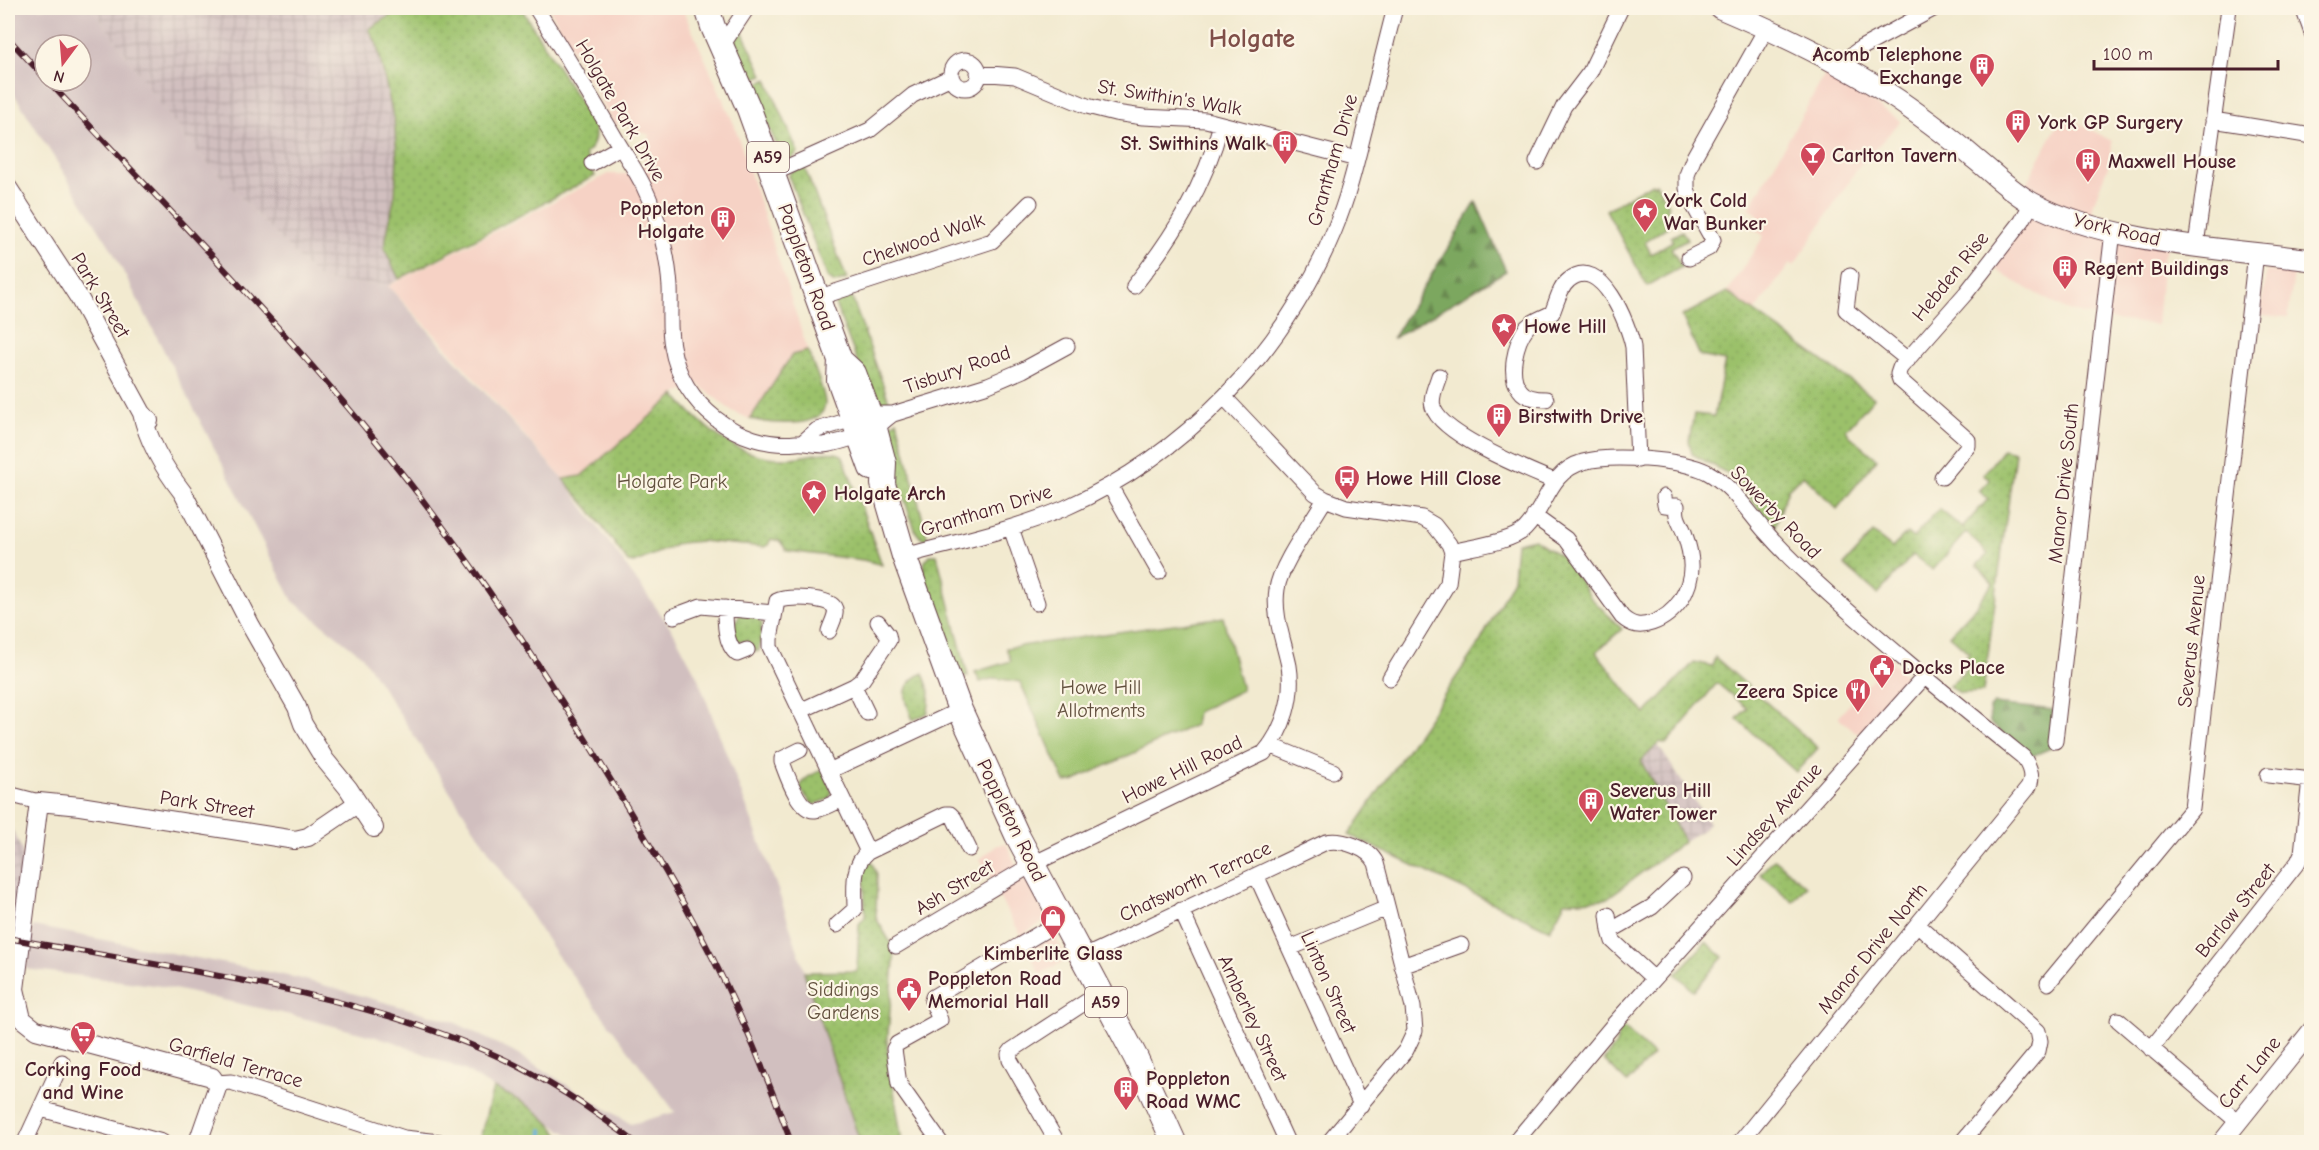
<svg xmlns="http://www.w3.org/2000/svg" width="2319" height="1150" viewBox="0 0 2319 1150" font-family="'Comic Neue',sans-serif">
<defs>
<pattern id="industrial-grid" width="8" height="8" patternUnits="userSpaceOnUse" patternTransform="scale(1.5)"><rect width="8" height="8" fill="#d1bfbf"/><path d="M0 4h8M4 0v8" fill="none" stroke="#b5a4a4"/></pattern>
<pattern id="grass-dots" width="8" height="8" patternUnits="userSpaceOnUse" patternTransform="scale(1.5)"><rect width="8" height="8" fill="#9bc16b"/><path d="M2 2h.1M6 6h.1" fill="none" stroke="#87a55d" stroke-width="1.8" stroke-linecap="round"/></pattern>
<pattern id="forest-firs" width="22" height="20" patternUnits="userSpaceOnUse" patternTransform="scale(1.5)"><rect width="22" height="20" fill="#7ca75f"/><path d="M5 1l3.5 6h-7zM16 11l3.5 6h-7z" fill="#68874f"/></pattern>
</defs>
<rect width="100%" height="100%" fill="#fcf5e5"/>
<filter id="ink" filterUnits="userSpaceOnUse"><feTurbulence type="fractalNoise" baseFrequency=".0167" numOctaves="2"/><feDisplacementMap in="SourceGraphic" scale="12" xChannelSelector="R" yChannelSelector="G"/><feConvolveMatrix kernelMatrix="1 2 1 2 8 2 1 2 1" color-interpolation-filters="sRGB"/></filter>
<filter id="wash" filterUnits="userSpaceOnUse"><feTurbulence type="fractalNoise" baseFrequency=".008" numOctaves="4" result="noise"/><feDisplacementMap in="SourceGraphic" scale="24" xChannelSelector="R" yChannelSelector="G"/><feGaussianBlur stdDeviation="1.35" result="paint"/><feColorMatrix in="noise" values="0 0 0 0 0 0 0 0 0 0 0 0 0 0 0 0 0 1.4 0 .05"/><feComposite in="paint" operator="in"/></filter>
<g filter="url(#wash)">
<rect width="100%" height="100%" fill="#f2ead0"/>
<!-- built -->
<path fill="#f6d2c5" d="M549,8H682L734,124L808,351L791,355L750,419L732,411L696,383L675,395L581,476L563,479L443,343L388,286L608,174H641L650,135L613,122Z
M1826,73L1901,121L1859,166L1794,266L1790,264L1753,313L1727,292L1764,236L1752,228L1759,216L1749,209Z
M2063,115L2112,141L2111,158L2094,202L2090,224L2169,241L2163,258L2157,325L2115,320L2066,310L2007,277L1989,264L2022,221L2020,195Z
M2266,271L2294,274L2288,317L2261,316Z
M1889,660L1904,674L1905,686L1901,693L1864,732H1856L1838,717Z
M1006,843L1017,867L993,880L980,859L996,846Z
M1025,878L1047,920L1021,935L997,894Z
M1054,936L1068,959L1040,974L1028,951Z"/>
<!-- industrial -->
<path fill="url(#industrial-grid)" d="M89,8H402L369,29L377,45L394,120L397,157L394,194L384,247L399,279L388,286L320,281L185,139L97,14Z
M1658,745L1709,823L1701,831L1684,841L1641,761Z
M8,823L13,831L22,850L23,865L17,904L8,901Z"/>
<!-- railway -->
<path fill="#d1bfbf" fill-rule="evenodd" d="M8,8H89L97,14L185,139L320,281L388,286L563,479L673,631L697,676L778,890L860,1142H582L556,1127L521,1101L493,1088L466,1071L395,1042L299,1017L161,986L26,969L33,926L298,978L452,1021L513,1052L631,1124L675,1112L554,951L362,656L293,601L111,248L16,97L8,88ZM45,45H81V81H45Z
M8,901L17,904L15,934L11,933L8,951Z"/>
<!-- grass -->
<path fill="url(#grass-dots)" stroke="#72704b" stroke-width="1.5" d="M402,8H438L441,11L447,8H521L593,123C597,134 595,147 585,154L595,176L399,279L384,248L395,194L397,157L394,120L377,45L369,29Z
M742,31L763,75L749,82L732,44Z
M767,79L798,152L789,161L785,160L781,155L751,87Z
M804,166L847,279L835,283L828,279L789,177L790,172Z
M1652,183L1654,185L1656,183L1669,206L1667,208L1674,222L1645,242L1651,254L1673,241L1671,237L1682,231L1687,239L1671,248L1682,267L1647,286L1606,210Z
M850,292L890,404L879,407L874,403L834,302L835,298Z
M1727,292L1874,398L1846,430L1849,435L1877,459L1837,509L1803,475L1788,489L1775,527L1727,473L1692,454L1689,441L1694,414L1714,416L1725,361L1700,356L1682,316Z
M808,351C813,365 825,391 825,404C823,431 766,423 750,419L792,355Z
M675,395C705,430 739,460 789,458C803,458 832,447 843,456L882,565L863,560L787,551L780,541L771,539L768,545L764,547L701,541L680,543L634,563L628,562L590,510L563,479L581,476Z
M897,420L928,539L921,538L916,532L883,439L884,431Z
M2003,449L2015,452L1983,692L1960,693L1949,686L1967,669L1961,662L1969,653L1949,635L1976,606L1993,583L1977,565L1988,554L1966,532L1933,570L1913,555L1878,594L1844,565L1873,533L1892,548L1907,533L1913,538L1939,509L1964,529L1963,527L1988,499L1979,491L1990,480L1983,475Z
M1534,539L1567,560L1590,597L1622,629L1596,652L1645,714L1694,662L1712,666L1715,657L1818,748L1796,772L1737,719L1747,708L1717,683L1666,744L1660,742L1641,761L1684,841L1606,899L1565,902L1550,930L1349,835L1480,642L1513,579L1516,543Z
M930,555H937L968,676L959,677L939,630L923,572L925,561Z
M740,614L756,616L762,624L759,651H755L749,642L742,641L734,642V626Z
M923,673L930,692L928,713L913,720C904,699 899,685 923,673Z
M822,770L832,792L829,799L813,805L800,789C802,778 813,774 822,770Z
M1774,859L1806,886L1793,902L1760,874Z
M871,861L877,874L876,918L895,950L887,1046L902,1142H860L804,972L857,971L859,924L865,917L864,868Z
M1706,942L1723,957L1694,991L1676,974Z
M1624,1028L1653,1055L1627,1083L1604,1060L1616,1045L1619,1030Z
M493,1088C521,1100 549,1115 563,1142H479Z"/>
<!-- forest -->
<path fill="url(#forest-firs)" stroke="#636345" stroke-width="1.5" d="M1476,202L1506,271L1392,339Z
M1994,704L2054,710L2051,748L2030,757L1990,723L1989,708Z"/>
<!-- garden -->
<path fill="#9bc16b" stroke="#72704b" stroke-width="1.5" d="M1223,617L1242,690L1197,712L1195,725L1073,781L1065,782L1020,682L995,678L980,682L975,672L1011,661L1006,648Z"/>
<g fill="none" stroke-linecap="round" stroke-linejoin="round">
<!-- stream -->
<path stroke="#5fabd8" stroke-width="4" d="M542,1130V1142"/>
</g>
</g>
<g filter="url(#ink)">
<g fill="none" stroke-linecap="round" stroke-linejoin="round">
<defs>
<path id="minor" d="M536,8C564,53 592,98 618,143C627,158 637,172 644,187C658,216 668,255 670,287C671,307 668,327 672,346C681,404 738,449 796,443C806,442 814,445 823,445C835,444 865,435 875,428C881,424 887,418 893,414
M2303,8L2312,33
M721,47L747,8
M951 74a14 14 0 1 1 28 0a14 14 0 1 1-28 0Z
M1838,65L1861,48L1935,8
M978,73L1015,76L1087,106L1115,113L1143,117L1206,120L1357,159
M2213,120L2312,136
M1537,162L1564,106L1590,72L1621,8
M592,163L620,147
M774,173L870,130L913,95L951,77
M2196,245L2229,8
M1689,258L1709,248L1713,240L1690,199L1687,188V175L1694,157L1766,29
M1850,276L1846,310L1908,360
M1134,286C1173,237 1205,186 1221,124
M817,298L992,241L1030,203
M1439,376C1436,386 1430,397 1433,407C1441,435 1528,470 1554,481
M1225,398L1315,493L1325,499L1346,507L1422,518L1434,525L1449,544L1452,552L1448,583L1390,678
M1546,399C1537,399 1525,398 1520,390C1507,375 1516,341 1527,327C1534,320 1543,318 1552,313C1557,302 1559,288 1569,280C1601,253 1629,326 1633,347L1638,460
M803,442L817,430L869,414H893L988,385L1023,370L1067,346
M1942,477L1968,446V440L1900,380L1898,374L1900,368L1966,293L2022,221L2032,203
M1110,486L1159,572
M1534,516L1566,539L1622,617C1632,626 1640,627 1652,623C1664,619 1674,610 1681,600C1695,577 1693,557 1684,532C1680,522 1675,517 1677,506L1665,505L1664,497
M1011,528L1037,603
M1452,552C1471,547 1512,542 1525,529C1547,507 1548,472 1583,462C1611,454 1681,459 1707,472C1731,485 1747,510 1764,530C1777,545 1791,559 1805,572C1875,637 1949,697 2023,757C2030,767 2034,777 2028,788L1740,1142
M904,556C958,542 1013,530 1065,508C1186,454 1283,353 1334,231C1347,200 1355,168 1363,135C1374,93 1384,50 1395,8
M725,608C725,622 725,644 737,654L747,650
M674,616L701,606L774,613
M829,631C831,624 838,613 834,607C828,597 786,596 777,601L770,639V647L868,852
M854,686L867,713
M800,711L854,686L862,680L889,640L888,635L878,622
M2055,741L2113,231
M1270,745L1333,771
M800,750L782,759V762C787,775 799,812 815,810C824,809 834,803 842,799
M829,771L960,710
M2268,775L2312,780
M8,794L39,802
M1257,877L1361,1105
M1181,910L1287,1142
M1608,915L1610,931
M837,925L855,909C855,890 851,865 868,852L946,814H950L954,818L969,849
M1918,925L2038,1031L2040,1041L2038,1051L1962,1142
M896,946L1033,864L1264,753C1284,730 1294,696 1289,666C1284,641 1273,616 1277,589C1280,565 1312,522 1325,499
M1290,948L1387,908
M1082,958L1326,842C1342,839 1369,848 1376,863L1413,1007L1415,1031L1406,1050L1329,1142
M1402,966L1461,945
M1654,979L1613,941L1610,931L1652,907L1683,878
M2048,983L2192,809L2256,253
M2118,1020L2238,1122
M2151,1049L2298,862L2302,853L2310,779
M216,1083L231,1082L404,1138L440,1142
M41,1109L162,1142
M25,1142L62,1062
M940,1142L899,1084L894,1049L897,1044L940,1020L932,1001L933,997L1062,920
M1057,1142L1010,1060L1009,1054L1012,1050L1101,992
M1515,1142L1614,1024L1925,676"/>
<path id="tertiary" d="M8,188L78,296L142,413L149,421
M142,413C148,441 166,471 183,493L251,626L297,707L303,724L325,760L348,788L374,828
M198,1142L217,1088L216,1083L212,1077L36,1030L22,1019L15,989L39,802L80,806L295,840L308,837L358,803
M2222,1142L2312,1030"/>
<path id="secondary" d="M1720,8C1781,34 1843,63 1898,100C1924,118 1950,137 1974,158C1993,173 2010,191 2032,203C2105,243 2228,249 2312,260"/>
<path id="primary" d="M707,8L713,27L749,109L840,360L854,373L875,429L884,463L883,484L904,556L960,710L1017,835L1136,1058L1174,1142
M840,360L839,380L871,468"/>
</defs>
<!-- minor casing -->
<use href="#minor" stroke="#633d44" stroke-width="17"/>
<!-- tertiary casing -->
<use href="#tertiary" stroke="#633d44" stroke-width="20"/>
<!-- secondary casing -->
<use href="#secondary" stroke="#633d44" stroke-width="23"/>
<!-- primary casing -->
<use href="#primary" stroke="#633d44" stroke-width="26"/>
<!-- minor -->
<use href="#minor" stroke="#fff" stroke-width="15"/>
<!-- tertiary -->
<use href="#tertiary" stroke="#fff" stroke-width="18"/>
<!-- secondary -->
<use href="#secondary" stroke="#fff" stroke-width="21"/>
<!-- primary -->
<use href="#primary" stroke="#fff" stroke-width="24"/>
<defs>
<path id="rail" d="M8,38L45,78
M48,81C158,199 272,315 375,440C456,538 526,643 593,751C640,828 687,904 726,985C750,1036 772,1089 791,1142
M8,938C166,968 340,988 488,1052C541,1075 591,1108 635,1142"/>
</defs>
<!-- rail casing -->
<use href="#rail" stroke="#4a1f2b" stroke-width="6"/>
<!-- rail -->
<use href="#rail" stroke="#fcf5e5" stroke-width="4" stroke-dasharray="11" stroke-linecap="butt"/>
</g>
</g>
<!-- icons -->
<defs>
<symbol id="building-pin" viewBox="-11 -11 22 30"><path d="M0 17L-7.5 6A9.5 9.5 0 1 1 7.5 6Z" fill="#d1495b" stroke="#fcf5e5"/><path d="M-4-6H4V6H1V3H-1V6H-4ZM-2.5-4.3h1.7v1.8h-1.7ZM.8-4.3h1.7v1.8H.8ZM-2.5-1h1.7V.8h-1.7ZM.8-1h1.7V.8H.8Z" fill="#fff"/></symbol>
<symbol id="bar-pin" viewBox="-11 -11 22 30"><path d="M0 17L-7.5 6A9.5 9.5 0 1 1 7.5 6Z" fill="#d1495b" stroke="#fcf5e5"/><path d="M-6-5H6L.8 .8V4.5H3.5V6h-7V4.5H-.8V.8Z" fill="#fff"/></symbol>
<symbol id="sight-pin" viewBox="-11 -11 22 30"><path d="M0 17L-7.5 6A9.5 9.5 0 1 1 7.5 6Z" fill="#d1495b" stroke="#fcf5e5"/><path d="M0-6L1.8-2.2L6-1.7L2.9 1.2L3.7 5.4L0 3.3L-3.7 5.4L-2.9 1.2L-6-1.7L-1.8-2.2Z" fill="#fff"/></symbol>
<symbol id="bus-pin" viewBox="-11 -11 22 30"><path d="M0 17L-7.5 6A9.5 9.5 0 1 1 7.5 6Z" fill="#d1495b" stroke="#fcf5e5"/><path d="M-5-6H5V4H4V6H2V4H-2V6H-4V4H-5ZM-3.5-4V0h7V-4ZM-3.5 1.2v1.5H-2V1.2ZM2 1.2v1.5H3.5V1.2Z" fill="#fff"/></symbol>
<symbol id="civic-pin" viewBox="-11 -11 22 30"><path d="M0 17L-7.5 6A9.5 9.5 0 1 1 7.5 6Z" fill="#d1495b" stroke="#fcf5e5"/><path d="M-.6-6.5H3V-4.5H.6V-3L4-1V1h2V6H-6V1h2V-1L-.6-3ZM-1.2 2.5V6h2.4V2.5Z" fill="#fff"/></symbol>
<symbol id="restaurant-pin" viewBox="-11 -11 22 30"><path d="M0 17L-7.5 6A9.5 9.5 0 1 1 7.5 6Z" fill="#d1495b" stroke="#fcf5e5"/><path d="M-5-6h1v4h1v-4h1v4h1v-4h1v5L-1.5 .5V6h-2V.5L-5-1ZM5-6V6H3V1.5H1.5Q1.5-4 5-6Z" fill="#fff"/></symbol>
<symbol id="shop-pin" viewBox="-11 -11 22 30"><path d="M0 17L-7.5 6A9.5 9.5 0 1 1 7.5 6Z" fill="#d1495b" stroke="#fcf5e5"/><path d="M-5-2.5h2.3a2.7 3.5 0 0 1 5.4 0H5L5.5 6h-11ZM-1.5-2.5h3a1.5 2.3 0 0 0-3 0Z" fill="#fff"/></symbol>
<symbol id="supermarket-pin" viewBox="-11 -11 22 30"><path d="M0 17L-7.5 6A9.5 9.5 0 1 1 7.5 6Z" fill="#d1495b" stroke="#fcf5e5"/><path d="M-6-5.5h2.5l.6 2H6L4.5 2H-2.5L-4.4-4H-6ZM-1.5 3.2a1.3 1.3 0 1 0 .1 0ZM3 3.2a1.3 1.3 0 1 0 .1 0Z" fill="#fff"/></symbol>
</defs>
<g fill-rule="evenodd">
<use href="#building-pin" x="1967" y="51" width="30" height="40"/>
<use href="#building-pin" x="2003" y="107" width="30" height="40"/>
<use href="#building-pin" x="1270" y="128" width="30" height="40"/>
<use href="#bar-pin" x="1798" y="140" width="30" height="40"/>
<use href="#building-pin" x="2073" y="146" width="30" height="40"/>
<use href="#sight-pin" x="1630" y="196" width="30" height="40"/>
<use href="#building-pin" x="708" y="204" width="30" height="40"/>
<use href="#building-pin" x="2050" y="253" width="30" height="40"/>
<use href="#sight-pin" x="1489" y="311" width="30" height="40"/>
<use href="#building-pin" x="1484" y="401" width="30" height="40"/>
<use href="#bus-pin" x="1332" y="463" width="30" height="40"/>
<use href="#sight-pin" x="799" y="478" width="30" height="40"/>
<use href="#civic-pin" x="1867" y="652" width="30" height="40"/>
<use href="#restaurant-pin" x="1843" y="676" width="30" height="40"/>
<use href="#building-pin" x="1576" y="786" width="30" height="40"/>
<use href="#shop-pin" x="1038" y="903" width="30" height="40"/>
<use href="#civic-pin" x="894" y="975" width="30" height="40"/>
<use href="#supermarket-pin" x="68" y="1019" width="30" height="40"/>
<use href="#building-pin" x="1111" y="1074" width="30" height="40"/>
</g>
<g text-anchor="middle" stroke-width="4.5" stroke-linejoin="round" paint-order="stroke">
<!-- shield labels -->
<g fill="#fcf5e5" stroke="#7f5f63" stroke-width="1.5">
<rect x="747" y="142" width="42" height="30" rx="4.5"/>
<rect x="1085" y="987" width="42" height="30" rx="4.5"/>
</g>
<g font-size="18" font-weight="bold" fill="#4a1f2b">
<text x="768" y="163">A59</text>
<text x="1106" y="1008">A59</text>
</g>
<!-- poi labels -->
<g font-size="20" font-weight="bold" fill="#4a1f2b" stroke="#fcf5e5" text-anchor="start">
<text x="1962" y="61" text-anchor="end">Acomb Telephone<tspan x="1962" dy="23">Exchange</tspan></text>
<text x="2038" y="129">York GP Surgery</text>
<text x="1266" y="150" text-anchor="end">St. Swithins Walk</text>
<text x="1832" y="162">Carlton Tavern</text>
<text x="2108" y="168">Maxwell House</text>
<text x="1664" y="207">York Cold<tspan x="1664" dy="23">War Bunker</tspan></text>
<text x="704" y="215" text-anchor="end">Poppleton<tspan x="704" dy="23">Holgate</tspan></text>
<text x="2084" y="275">Regent Buildings</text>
<text x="1524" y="333">Howe Hill</text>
<text x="1518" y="423">Birstwith Drive</text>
<text x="1366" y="485">Howe Hill Close</text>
<text x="834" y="500">Holgate Arch</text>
<text x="1902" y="674">Docks Place</text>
<text x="1838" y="698" text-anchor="end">Zeera Spice</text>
<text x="1610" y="797">Severus Hill<tspan x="1610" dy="23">Water Tower</tspan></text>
<text x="1053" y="960" text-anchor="middle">Kimberlite Glass</text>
<text x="928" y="985">Poppleton Road<tspan x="928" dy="23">Memorial Hall</tspan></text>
<text x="83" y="1076" text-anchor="middle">Corking Food<tspan x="83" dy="23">and Wine</tspan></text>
<text x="1146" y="1085">Poppleton<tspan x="1146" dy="23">Road WMC</tspan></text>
</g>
<!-- street labels -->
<g font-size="20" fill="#4a1f2b" stroke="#fcf5e5">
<text transform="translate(1170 97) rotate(9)" y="7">St. Swithin's Walk</text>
<text transform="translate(621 110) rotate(60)" y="7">Holgate Park Drive</text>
<text transform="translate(1332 160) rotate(-74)" y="7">Grantham Drive</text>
<text transform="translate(2117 229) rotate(13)" y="7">York Road</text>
<text transform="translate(923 239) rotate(-19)" y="7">Chelwood Walk</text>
<text transform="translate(807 267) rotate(70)" y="7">Poppleton Road</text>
<text transform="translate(1950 276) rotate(-51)" y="7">Hebden Rise</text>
<text transform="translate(101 295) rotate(59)" y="7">Park Street</text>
<text transform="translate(957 369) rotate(-19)" y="7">Tisbury Road</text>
<text transform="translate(2063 483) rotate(-84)" y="7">Manor Drive South</text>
<text transform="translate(986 510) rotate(-17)" y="7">Grantham Drive</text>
<text transform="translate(1776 512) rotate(46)" y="7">Sowerby Road</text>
<text transform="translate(2191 641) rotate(-84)" y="7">Severus Avenue</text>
<text transform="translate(1182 769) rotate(-26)" y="7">Howe Hill Road</text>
<text transform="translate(207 804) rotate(9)" y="7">Park Street</text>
<text transform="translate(1774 814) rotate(-48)" y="7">Lindsey Avenue</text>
<text transform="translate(1012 820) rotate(64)" y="7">Poppleton Road</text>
<text transform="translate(1195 881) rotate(-25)" y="7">Chatsworth Terrace</text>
<text transform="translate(954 887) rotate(-31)" y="7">Ash Street</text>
<text transform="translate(2235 910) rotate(-51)" y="7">Barlow Street</text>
<text transform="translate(1872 948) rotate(-51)" y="7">Manor Drive North</text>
<text transform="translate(1329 982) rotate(66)" y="7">Linton Street</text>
<text transform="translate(1253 1018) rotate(65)" y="7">Amberley Street</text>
<text transform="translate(236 1062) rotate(16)" y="7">Garfield Terrace</text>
<text transform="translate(2249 1072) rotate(-51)" y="7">Carr Lane</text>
</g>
<!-- park labels -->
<g font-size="20" fill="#62503e" stroke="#fcf5e5">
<text x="672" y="488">Holgate Park</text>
<text x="1101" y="694">Howe Hill<tspan x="1101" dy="23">Allotments</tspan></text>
<text x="843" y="996">Siddings<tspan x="843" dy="23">Gardens</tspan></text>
</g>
<!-- district labels -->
<g font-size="26" font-weight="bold" fill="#7f4e48" stroke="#fcf5e5">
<text x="1252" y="47">Holgate</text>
</g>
</g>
<!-- margin -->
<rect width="2319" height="1150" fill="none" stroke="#fcf5e5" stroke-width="30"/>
<!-- north arrow -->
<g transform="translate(63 63) rotate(196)"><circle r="28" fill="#fcf5e5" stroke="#b59f9b" stroke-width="1.5"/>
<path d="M0-4.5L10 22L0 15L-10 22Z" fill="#d1495b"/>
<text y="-9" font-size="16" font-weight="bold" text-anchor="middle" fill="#4a1f2b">N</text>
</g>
<!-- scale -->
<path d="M2094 60v9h184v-9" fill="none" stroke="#4a1f2b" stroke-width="3"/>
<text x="2103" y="60" font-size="18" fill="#4a1f2b" stroke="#fcf5e5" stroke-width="4.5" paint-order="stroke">100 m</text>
</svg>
